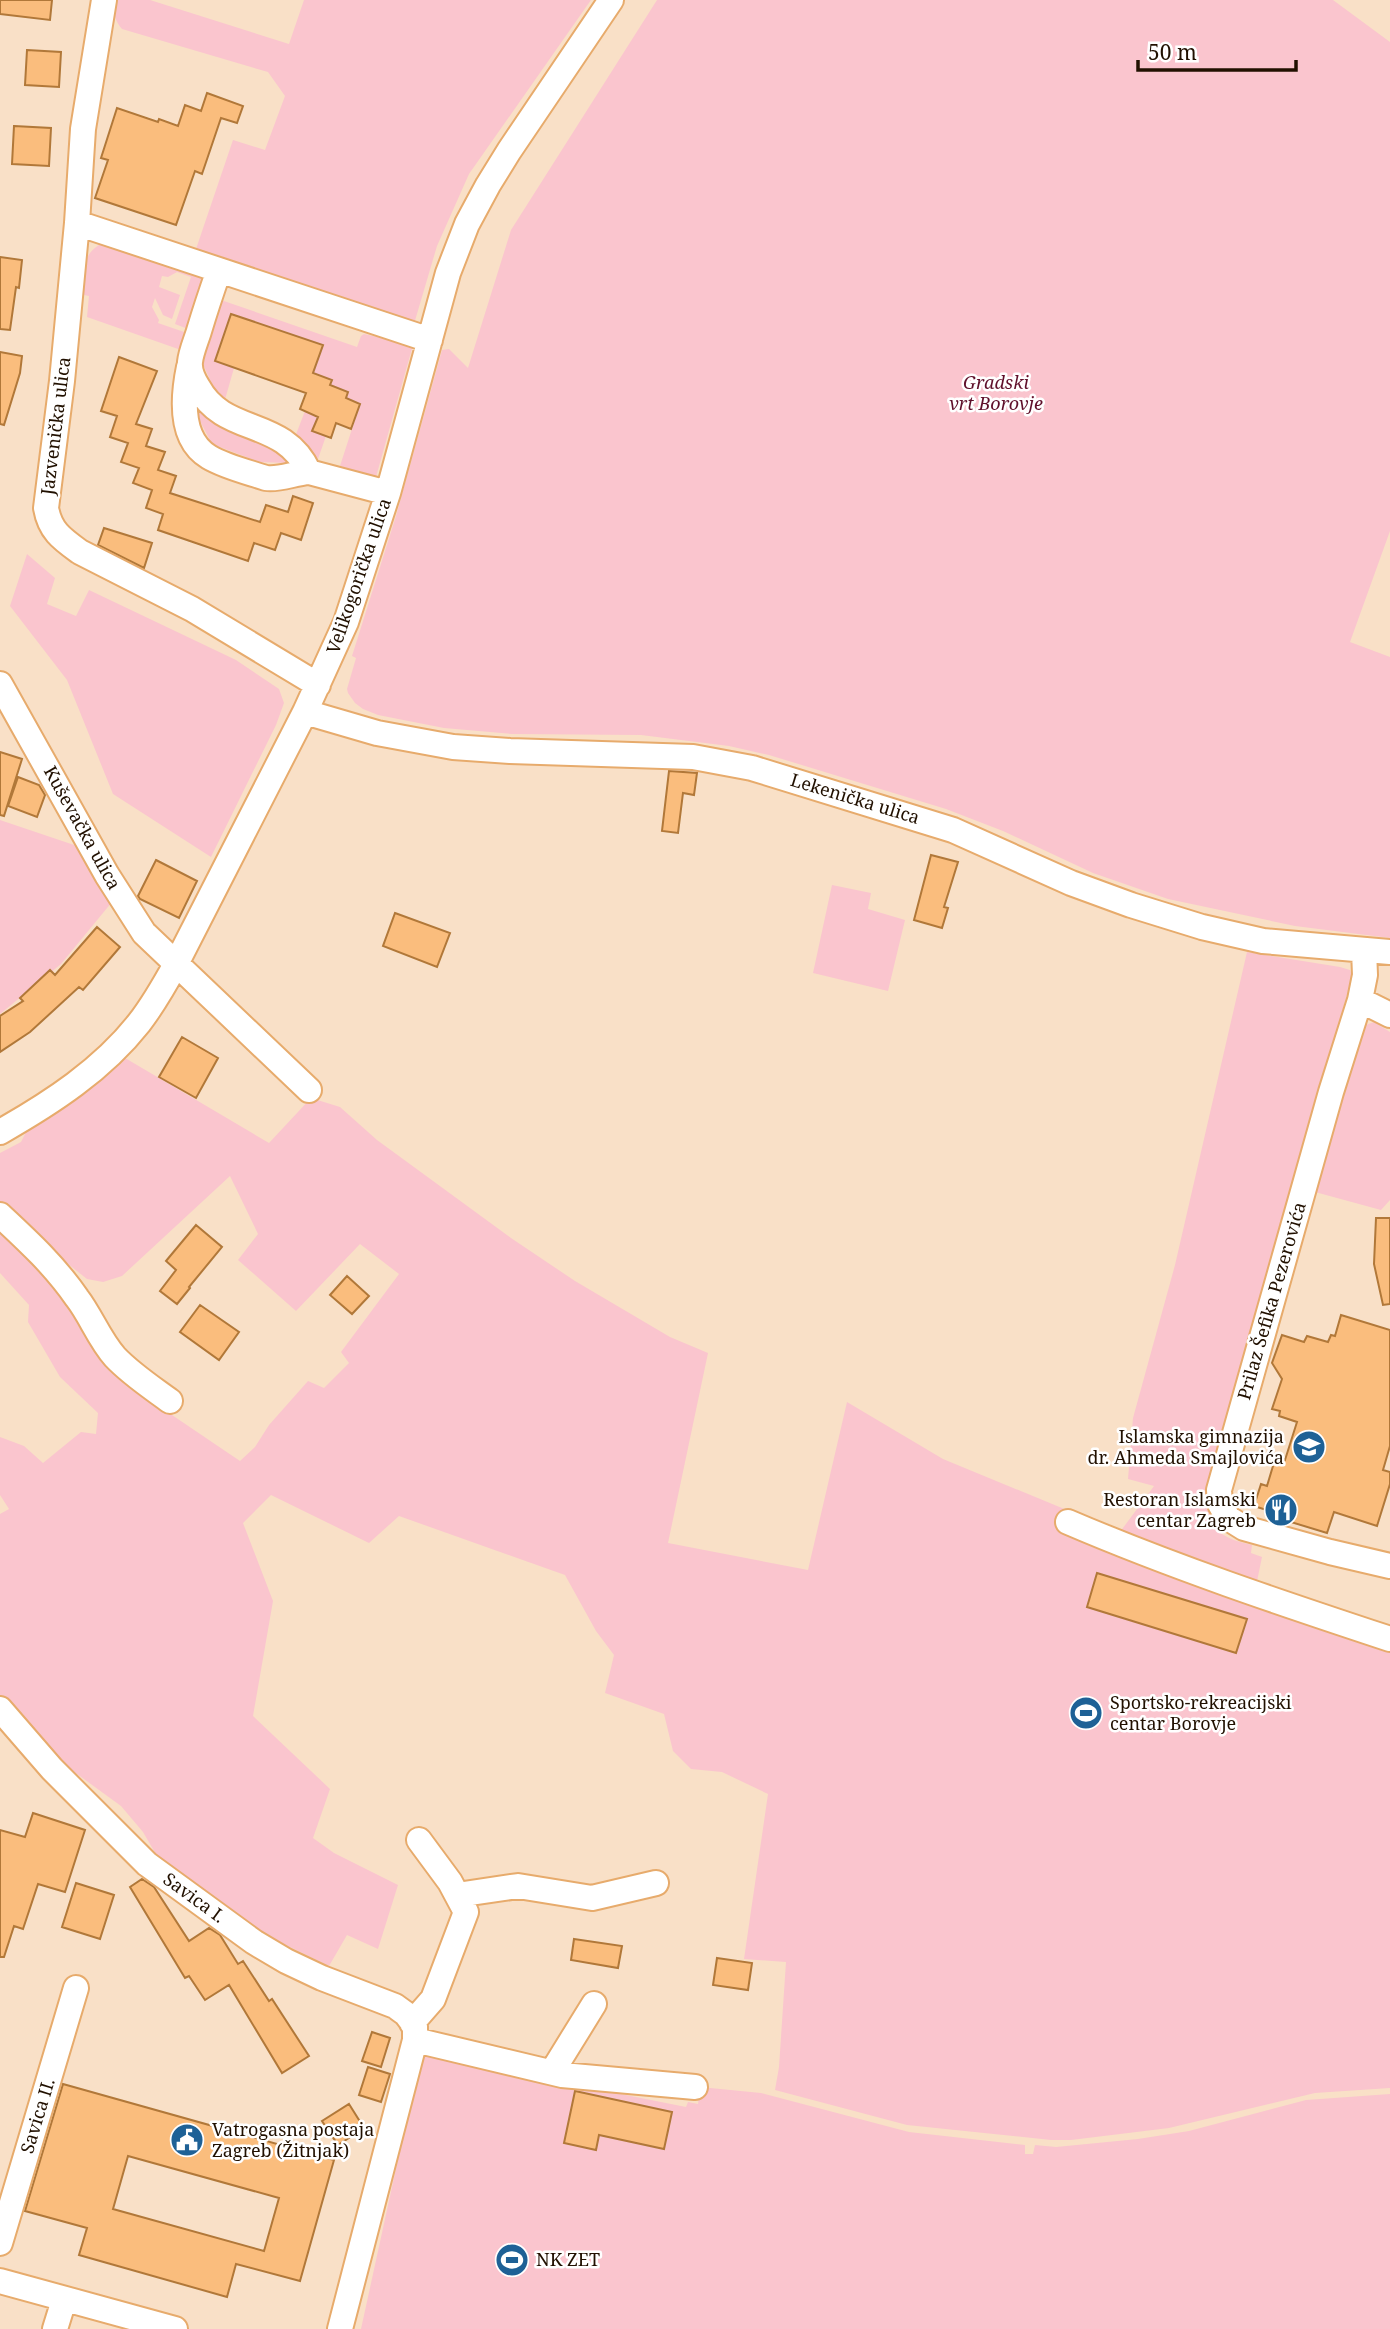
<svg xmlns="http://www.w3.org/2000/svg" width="1390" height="2329" viewBox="0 0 1390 2329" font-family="'Noto Serif',serif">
<rect width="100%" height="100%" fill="#f9e0c7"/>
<!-- green -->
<path fill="#fac5ce" d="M114,0H150L289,44L304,0H591L469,174L437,246L414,324L196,249L233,140L265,150L285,96L268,72L122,29C114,19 113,12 114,0Z
M657,0H1333L1390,42V531L1350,642L1390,657V938L1295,926L1168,899L1093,873L1003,831L946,809L769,755L729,746L641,735L512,734L444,728L378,715L363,709L355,703L348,693L347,689L356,658L352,656L396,516L442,350L449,349L468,368L511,230Z
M107,241L203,274L205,281L188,329L175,324L191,277L177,272L168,277L162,276L159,287L180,295L172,319L163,315L155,298L152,307L159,320L158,323L187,333L181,350L87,317L89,296L79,294C82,271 82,251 107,241Z
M218,299L357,347L361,336L364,334L413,345L376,477L340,466L360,404L346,398L348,392L330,385L332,380L313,373L323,345L215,361L234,368L224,403L220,402L198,353Z
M191,404L274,438L289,463L259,462L212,444Z
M305,411L318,416L312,431L326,436L318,459L295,437Z
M27,554L55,578L47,604L76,616L89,590L236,660L279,689L284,703L276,725L211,857L113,794L67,680L10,606Z
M0,820L83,848L112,902L61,964L0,1014Z
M832,885L871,893L868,909L905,920L888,991L813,973Z
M1247,952L1340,967L1350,970L1352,976L1211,1481C1207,1521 1207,1535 1252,1545L1251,1553L1262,1557L1256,1586L1390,1631V2088L1315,2093L1169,2128L1071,2140H1051L907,2125L775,2090L779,2067L786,1962L744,1959L768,1794L722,1772L691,1769L673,1751L664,1714L605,1693L614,1655L596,1631L565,1575L399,1516L369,1543L271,1495L243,1523L273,1601L253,1716L330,1789L313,1838L334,1853L398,1885L378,1949L347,1935L329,1966L261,1933L197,1888L157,1856L143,1832L121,1806L40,1747L0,1697V1514L9,1509L0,1495V1437L24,1446L43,1463L81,1432L96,1434L98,1413L60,1377L28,1322L29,1305L0,1273V1227L31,1252L95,1348L138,1392L240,1461L255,1447L269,1425L308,1381L324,1388L349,1363L341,1352L399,1274L360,1244L296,1311L238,1260L258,1234L230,1176L122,1276L103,1282L87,1279L10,1218L0,1208V1153L21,1142L27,1130L75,1099L120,1055L269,1143L311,1098L340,1107L377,1140L511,1238L575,1281L670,1337L708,1353L668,1543L808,1570L847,1402L943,1459L1120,1532L1154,1486L1128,1479L1133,1418L1175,1265Z
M1374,1022L1390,1032V1200L1381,1210L1315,1192L1360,1031L1363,1026Z
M421,2054L686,2107L688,2102L698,2104L700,2087L761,2093L909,2132L1025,2145V2154H1033L1035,2145L1056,2147L1138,2139L1189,2131L1306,2100L1390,2094V2329H361Z"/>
<!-- building -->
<path fill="#fabd7d" stroke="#b17839" stroke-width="2" fill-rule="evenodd" d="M0,0H52L50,20L0,14Z
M27,50L61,52L59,87L25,85Z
M207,93L243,106L237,123L221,118L202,174L195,171L176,225L95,198L108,160L101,158L117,108L158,122L159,119L178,126L185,105L201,111Z
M14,126L51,128L49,166L12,164Z
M0,257L22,260L19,288L16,287L10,330L0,329Z
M231,314L323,345L313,373L332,380L330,385L348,392L346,398L360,404L351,429L336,423L331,438L312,431L318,417L300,409L306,393L215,361Z
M0,352L22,356L20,373L4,425L0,424Z
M119,357L157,371L136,424L152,429L146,446L165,452L158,470L176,476L170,493L260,522L266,505L288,512L293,496L313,503L301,540L281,533L275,550L254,543L248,561L158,530L163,514L146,508L152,490L133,483L139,468L121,462L128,443L110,437L117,416L101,411Z
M104,528L152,543L144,568L98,545Z
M0,752L22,759L4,816L0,815Z
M669,771L697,773L694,795L683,793L678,833L662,831Z
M18,777L39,785L45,795L37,817L8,806Z
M931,855L958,862L944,907L948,908L942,928L914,920Z
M156,860L197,881L179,918L140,899L138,896Z
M395,913L450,933L437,967L383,946Z
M97,927L120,947L83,990L79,987L30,1032L0,1052V1016L23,1001L20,998L50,970L55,975Z
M182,1037L218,1058L196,1098L159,1077Z
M1376,1218H1390V1304L1383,1305L1374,1264Z
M196,1225L222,1247L189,1287L190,1288L177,1304L160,1291L176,1270L166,1261Z
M347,1276L369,1296L352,1314L330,1295Z
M200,1305L239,1332L219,1360L180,1332Z
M1341,1315L1390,1330V1446L1383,1470L1390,1472V1484L1377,1526L1334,1512L1327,1533L1268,1515L1270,1511L1254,1506L1261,1484L1267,1486L1276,1456L1285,1460L1297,1422L1279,1416L1280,1411L1272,1409L1282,1379L1272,1363L1282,1335L1304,1342L1307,1336L1328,1342L1331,1335L1335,1336Z
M1097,1573L1247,1619L1236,1653L1087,1607Z
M33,1813L85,1830L65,1892L38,1884L23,1929L14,1926L4,1957H0V1830L25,1837Z
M142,1879L154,1887L189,1941L209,1928L220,1935L238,1964L243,1961L269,2001L272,1999L309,2056L282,2073L229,1985L205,2000L189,1976L185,1978L130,1887Z
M76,1883L114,1895L100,1939L62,1927Z
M574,1939L622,1946L618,1968L571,1960Z
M717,1958L752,1963L748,1990L713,1985Z
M372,2032L390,2038L381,2067L362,2061Z
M368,2067L390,2074L381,2102L359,2095Z
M63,2084L334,2160L300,2281L236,2264L227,2297L79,2255L87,2228L25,2211ZM128,2156L279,2198L264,2251L113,2209Z
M575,2091L672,2112L664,2149L599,2135L596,2150L564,2143Z
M349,2104L364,2128L338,2145L322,2121Z"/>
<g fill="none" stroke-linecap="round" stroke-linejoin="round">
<defs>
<path id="minor" d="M104,0L83,129L77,223L62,381L46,508C50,531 62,539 80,552L192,609L318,685
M77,223L430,340
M219,270C212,290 205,311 199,331C196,341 191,352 190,362C189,371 193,379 198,387C225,437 283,416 309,472L388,493
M189,367C183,396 179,439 209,457C226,467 248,472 266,478C280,480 294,473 309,472
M0,684L107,875L144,933L309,1090
M305,712L377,733L453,747L510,751L693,757L752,768L953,830L1071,883L1131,905L1202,927L1263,941L1390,952
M1364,950L1365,975L1360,1000L1390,1015
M1360,1000L1331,1092L1219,1490L1220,1504L1228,1518L1244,1528L1330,1552L1390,1566
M0,1132C51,1103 102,1070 139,1023C153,1005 165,984 176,964L305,712L346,622L388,493L448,273L467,224L488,185L509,151L611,0
M0,1215C28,1241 55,1266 77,1298C91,1316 99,1339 115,1357C131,1374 151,1387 170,1401
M1068,1522C1173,1567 1281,1603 1390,1639
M0,1709L52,1769L147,1864L254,1942L286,1961L322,1978L395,2006L406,2014L415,2026V2040L340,2329
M457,1895L518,1886L592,1898L656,1883
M412,2023L433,1999L466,1912L450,1882L419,1840
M415,2040L562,2075L695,2087
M552,2072L594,2004
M0,2243L76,1988
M0,2281L175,2329
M55,2329L64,2300"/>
</defs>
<!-- minor casing -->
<use href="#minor" stroke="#e7ab6c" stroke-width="28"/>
<!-- minor -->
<use href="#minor" stroke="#fff" stroke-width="24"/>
</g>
<!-- icons -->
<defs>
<symbol id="school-disc" viewBox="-11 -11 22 22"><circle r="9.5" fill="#1e6196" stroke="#fff"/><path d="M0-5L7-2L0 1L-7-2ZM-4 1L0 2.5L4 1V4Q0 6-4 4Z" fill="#fff"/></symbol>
<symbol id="restaurant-disc" viewBox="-11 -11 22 22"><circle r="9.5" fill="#1e6196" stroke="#fff"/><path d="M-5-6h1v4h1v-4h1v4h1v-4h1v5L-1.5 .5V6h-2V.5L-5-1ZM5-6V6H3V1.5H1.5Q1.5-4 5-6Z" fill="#fff"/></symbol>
<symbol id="stadium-disc" viewBox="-11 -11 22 22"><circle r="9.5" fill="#1e6196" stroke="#fff"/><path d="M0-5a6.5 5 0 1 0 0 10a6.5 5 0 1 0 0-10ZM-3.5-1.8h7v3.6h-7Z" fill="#fff"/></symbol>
<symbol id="civic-disc" viewBox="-11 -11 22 22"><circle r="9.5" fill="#1e6196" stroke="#fff"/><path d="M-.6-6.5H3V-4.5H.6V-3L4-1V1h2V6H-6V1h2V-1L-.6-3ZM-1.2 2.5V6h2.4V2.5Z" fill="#fff"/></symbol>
</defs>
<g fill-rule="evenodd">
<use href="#school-disc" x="1290" y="1428" width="38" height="38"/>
<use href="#restaurant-disc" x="1262" y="1491" width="38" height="38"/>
<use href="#stadium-disc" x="1067" y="1694" width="38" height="38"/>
<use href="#civic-disc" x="168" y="2121" width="38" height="38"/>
<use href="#stadium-disc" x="493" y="2241" width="38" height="38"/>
</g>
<g text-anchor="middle" stroke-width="5" stroke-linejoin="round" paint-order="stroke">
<!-- park labels -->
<g font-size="18" font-style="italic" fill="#5f0f2a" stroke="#fff">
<text x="996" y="389">Gradski<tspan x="996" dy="21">vrt Borovje</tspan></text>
</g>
<!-- street labels -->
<g font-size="18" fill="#211000" stroke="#fff">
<text transform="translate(56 426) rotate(-83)" y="6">Jazvenička ulica</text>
<text transform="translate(359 576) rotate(-71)" y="6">Velikogorička ulica</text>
<text transform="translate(855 799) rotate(17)" y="6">Lekenička ulica</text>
<text transform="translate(82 828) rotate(61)" y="6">Kuševačka ulica</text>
<text transform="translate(1272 1301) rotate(-74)" y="6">Prilaz Šefika Pezerovića</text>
<text transform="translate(194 1898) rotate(36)" y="6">Savica I.</text>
<text transform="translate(38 2116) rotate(-73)" y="6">Savica II.</text>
</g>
<!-- poi labels -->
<g font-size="18" fill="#211000" stroke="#fff" text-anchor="start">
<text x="1284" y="1443" text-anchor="end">Islamska gimnazija<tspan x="1284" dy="21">dr. Ahmeda Smajlovića</tspan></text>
<text x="1256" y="1506" text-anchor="end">Restoran Islamski<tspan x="1256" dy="21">centar Zagreb</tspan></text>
<text x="1110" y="1709">Sportsko-rekreacijski<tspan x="1110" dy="21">centar Borovje</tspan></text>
<text x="212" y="2136">Vatrogasna postaja<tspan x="212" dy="21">Zagreb (Žitnjak)</tspan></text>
<text x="536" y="2266">NK ZET</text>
</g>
</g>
<!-- scale -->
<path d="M1138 60v10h158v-10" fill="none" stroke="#211000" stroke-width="3.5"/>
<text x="1148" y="60" font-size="21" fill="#211000" stroke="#ffffff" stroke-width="5" paint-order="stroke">50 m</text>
</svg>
